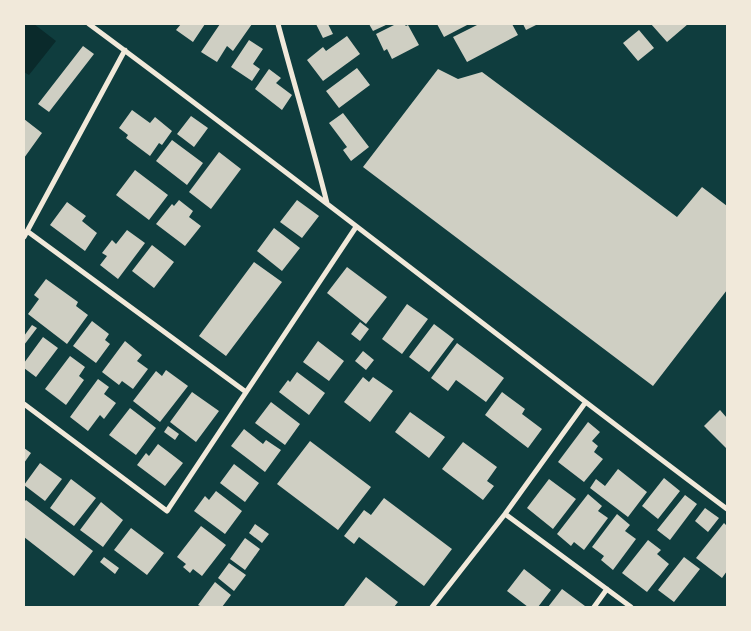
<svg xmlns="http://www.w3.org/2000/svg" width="751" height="631" viewBox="0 0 751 631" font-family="'Asap Condensed',sans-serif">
<rect width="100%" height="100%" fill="#0f3d3e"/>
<!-- water -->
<path fill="#0a2a2b" d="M24,24H34L56,41L29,75L24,72Z"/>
<!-- building -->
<path fill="#cfcfc3" d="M181,24H205L193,42L176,30Z
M220,24H252L233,51L227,46L217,62L201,52Z
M316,24H328L333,34L323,38Z
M369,24H388L373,31Z
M396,24H404L406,26L408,25L419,45L392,59L387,49L384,51L376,34Z
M437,24H469L444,37Z
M479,24H512L518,35L467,62L453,37Z
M523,24H538L526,30Z
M651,24H688L667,42Z
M639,30L654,48L638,61L623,43Z
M347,36L360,54L323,81L307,60L323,47L326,51Z
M249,40L263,49L253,64L260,69L252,81L231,67Z
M83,46L94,54L49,112L38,104Z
M357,68L370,85L339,108L326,91Z
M269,69L281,78L276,83L292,95L282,110L255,89Z
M438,69L458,79L482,72L677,217L702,187L727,206V290L653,386L363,167Z
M132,110L150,123L155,117L172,131L162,145L159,143L150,156L126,138L128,135L119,128Z
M343,113L369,147L351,161L343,150L347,147L329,123Z
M191,116L208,128L194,147L177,134Z
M24,119L42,133L24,158Z
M172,140L203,163L187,185L156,161Z
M219,152L241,169L211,209L189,192Z
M135,170L168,195L149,220L116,195Z
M179,200L193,211L189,217L201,226L185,246L156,224L172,204L174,206Z
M297,200L319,216L302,238L280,222Z
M67,202L86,216L82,221L97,233L85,251L50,225Z
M274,228L300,248L282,271L257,251Z
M127,230L145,243L118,279L100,265L107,256L102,253L112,240L116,244Z
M152,245L174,262L154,288L132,271Z
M254,262L282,282L226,356L199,336Z
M347,267L387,297L366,324L327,293Z
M46,279L78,302L76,306L88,315L67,344L28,314L39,299L34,295Z
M407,304L428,319L402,354L382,339Z
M92,321L109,334L105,340L110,344L96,363L73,346Z
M360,322L369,329L360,341L351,334Z
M434,324L454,339L429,372L409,357Z
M32,325L37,328L24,345V336Z
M43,337L58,348L36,377L24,368V363Z
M125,341L142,355L137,361L148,369L133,389L122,381L119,385L102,372Z
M318,341L344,361L329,381L303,362Z
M457,343L504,378L486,402L456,380L448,391L431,378Z
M363,351L374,360L366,370L355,361Z
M70,356L85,367L79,376L84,380L66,405L45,389Z
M166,370L188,386L160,422L133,401L156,371L162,376Z
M297,372L325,393L309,415L279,392L288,380L290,382Z
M363,377L369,382L373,377L393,391L370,422L344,402Z
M98,379L109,387L104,394L116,403L104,419L100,415L88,431L70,417Z
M192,392L219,411L196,442L170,422Z
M502,392L525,409L522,414L542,429L528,448L485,415Z
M271,402L300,424L285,445L255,423Z
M130,408L156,428L136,455L109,435Z
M720,410L727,418V449L704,426Z
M410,412L445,437L429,458L395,432Z
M588,422L600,432L592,441L598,446L594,452L603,459L584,482L558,462Z
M168,426L179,434L175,440L164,432Z
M244,429L263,444L266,440L281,450L265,472L231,446Z
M310,441L371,487L338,530L277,484Z
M463,442L497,467L487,481L494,486L483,500L442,469Z
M158,444L183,463L165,486L137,465L146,453L149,456Z
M24,448L31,453L24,463Z
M40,463L62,479L45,501L24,485Z
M234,464L259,483L245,502L220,483Z
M618,469L647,492L628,517L590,488L596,479L605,486Z
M664,478L680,491L658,519L642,506Z
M71,479L96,498L74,526L50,508Z
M549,479L576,499L553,529L527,508Z
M216,491L242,511L225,534L194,511L205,496L209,500Z
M588,494L602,506L598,511L608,518L584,550L574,542L571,546L557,534Z
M685,495L697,504L670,540L657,530Z
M384,498L452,549L424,586L359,537L354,544L344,536L364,510L371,515Z
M26,500L93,551L74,576L24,537V502Z
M101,502L123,520L103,547L80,530Z
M705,508L719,518L708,532L695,521Z
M617,514L630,525L625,531L636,539L613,570L601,560L604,556L592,547Z
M724,523L727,526V571L722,578L696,558Z
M255,524L269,534L262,543L249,533Z
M201,526L226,545L202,576L193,569L190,573L183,567L186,564L177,557Z
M131,528L164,553L147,575L114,550Z
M245,538L260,549L245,570L230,559Z
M648,540L661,550L657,554L669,564L647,592L622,573Z
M104,557L119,568L115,574L100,562Z
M684,557L700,569L674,602L658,590Z
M229,563L246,575L234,591L218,578Z
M524,569L551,590L538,607H528L507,591Z
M366,577L398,602L394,607H346L344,606Z
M215,582L231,595L222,607H202L198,605Z
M562,589L585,606L584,607H548Z"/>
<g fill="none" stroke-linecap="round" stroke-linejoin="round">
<!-- minor -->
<path stroke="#f1e9da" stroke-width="5" d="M89,24C304,183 513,349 727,509
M278,24C294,84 312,143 327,203
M27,231L246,392
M24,237L125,50
M24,404L167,511L356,227
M505,514L631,607
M432,607L505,514L585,403
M594,607L607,589"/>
</g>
<!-- border -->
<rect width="751" height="631" fill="none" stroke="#f1e9da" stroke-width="50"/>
</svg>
